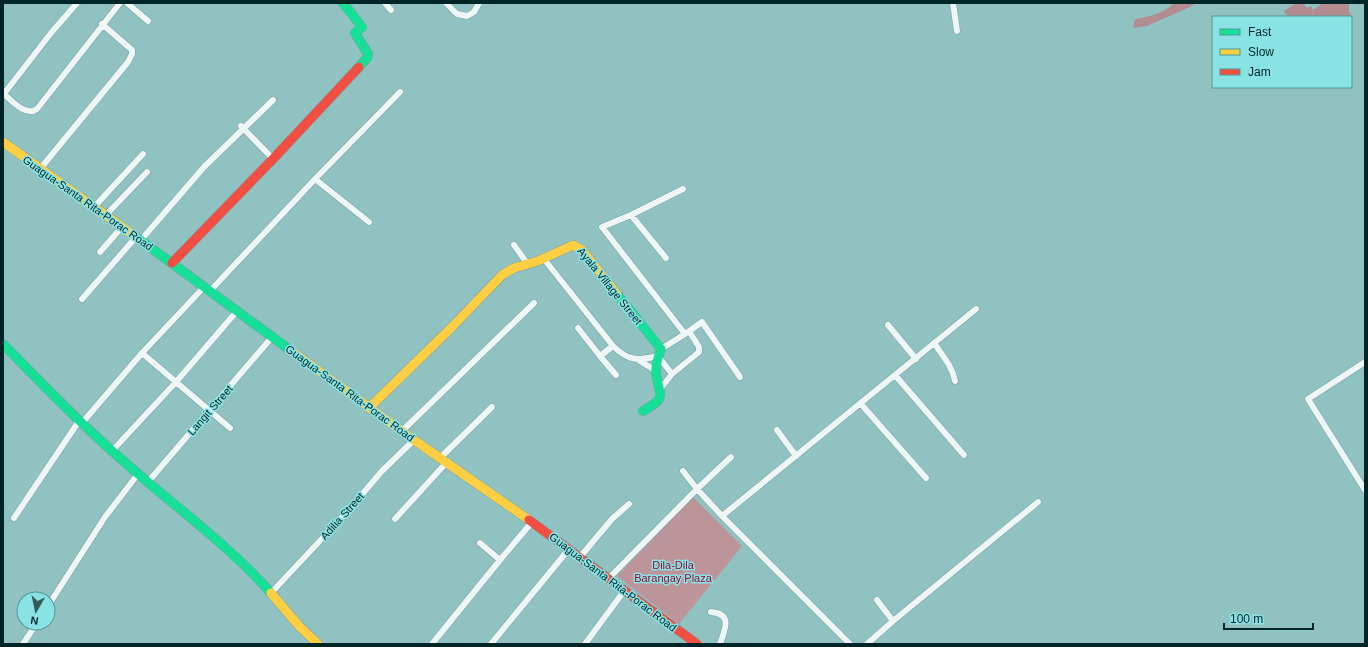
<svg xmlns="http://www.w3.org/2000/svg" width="1368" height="647" viewBox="0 0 1368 647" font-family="Helvetica,sans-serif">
<rect width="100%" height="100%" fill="#91c2c2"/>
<!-- green -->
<path fill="#bc959b" d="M693,497L742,546L679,624L617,576Z"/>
<!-- forest -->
<path fill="#b38c92" d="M1174,3H1196L1190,7L1147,26L1133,28L1135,19C1148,17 1165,13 1174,3Z
M1296,3H1303L1307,8L1311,6L1313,10L1323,3H1349V11L1351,17H1288L1284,11Z"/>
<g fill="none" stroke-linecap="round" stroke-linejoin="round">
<defs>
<path id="street" d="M127,3L148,21
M385,3L391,10
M446,3L457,14L467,16L474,12L479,3
M953,3L957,31
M4,94C12,101 26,117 37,109L120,3
M3,95L51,33L77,3
M241,126L273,159
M40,169L128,62L132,54V50L102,24
M315,179L369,222
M683,189L631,215L602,227L685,334
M95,206L143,154
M106,215L147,172
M631,215L666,258
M141,240L204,167L273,100
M514,245L527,263
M100,252L122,227
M544,259L613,346
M210,291L315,179L400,92
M82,299L136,237
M888,325L916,359
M578,328L600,356
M934,343C943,356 952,366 955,381
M661,349L685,334L702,322L740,377
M142,353L230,428
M637,359L656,371
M1365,362L1308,399L1365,490
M616,375L600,356L613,346C628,361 638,361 658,356L672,374
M895,375L964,455
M661,388L672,374L699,352V347L689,331
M861,404L926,478
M82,423L142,353L204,287
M777,430L796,456
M402,431L534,303
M112,451L176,382L237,311
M731,457L697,489L722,516L850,644
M440,458L492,407
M148,482L272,337
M722,516L976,309
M14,518L79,421
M395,519L446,463
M480,543L500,560
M580,557L612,519L629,504
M608,579L697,489L683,471
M271,593L346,513L382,471L414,440
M877,600L893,621
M48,606L105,517L138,474
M711,612C733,614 725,629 720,644
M23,644L37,623
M432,644L500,560L532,522
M491,644L569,549
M585,644L624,591
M867,644L893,621L1038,502"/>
<path id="fast" d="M343,3L362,27L355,33L368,54L367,58L359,67
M132,234L290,350
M617,294L661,349C658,357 655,366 656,374C660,398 667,397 643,411
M3,344C41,383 79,422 120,458C170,503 227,543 271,593"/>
<path id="slow" d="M3,142L132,234
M290,350L414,440L529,520
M370,407L452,327L502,275L514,268L538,261L573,245L582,250L617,294
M271,593L299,626L318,644"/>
<path id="jam" d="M172,263L273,159L359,67
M529,520L697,644"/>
</defs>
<!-- street casing -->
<use href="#street" stroke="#79a0a0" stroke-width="7"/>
<!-- fast casing -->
<use href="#fast" stroke="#79a0a0" stroke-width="10"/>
<!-- slow casing -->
<use href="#slow" stroke="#79a0a0" stroke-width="10"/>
<!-- jam casing -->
<use href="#jam" stroke="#79a0a0" stroke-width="10"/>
<!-- street -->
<use href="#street" stroke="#eef6f6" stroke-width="6"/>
<!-- fast -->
<use href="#fast" stroke="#16e098" stroke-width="9"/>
<!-- slow -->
<use href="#slow" stroke="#ffcf43" stroke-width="9"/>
<!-- jam -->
<use href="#jam" stroke="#f24e42" stroke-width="9"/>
</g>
<g text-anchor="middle" stroke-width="3" stroke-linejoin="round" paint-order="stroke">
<!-- street labels -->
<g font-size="11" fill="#002526" stroke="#89e3e4">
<text transform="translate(88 203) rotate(35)" y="4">Guagua-Santa Rita-Porac Road</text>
<text transform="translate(610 286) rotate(51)" y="4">Ayala Village Street</text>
<text transform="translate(350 393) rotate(36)" y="4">Guagua-Santa Rita-Porac Road</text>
<text transform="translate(210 410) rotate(-49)" y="4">Langit Street</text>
<text transform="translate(342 516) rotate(-48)" y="4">Adilia Street</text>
<text transform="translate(613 582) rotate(37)" y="4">Guagua-Santa Rita-Porac Road</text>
</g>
<!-- park labels -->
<g font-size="11" fill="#9a0930" stroke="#89e3e4">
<text x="673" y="569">Dila-Dila<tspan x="673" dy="13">Barangay Plaza</tspan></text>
</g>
</g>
<!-- border -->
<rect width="1368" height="647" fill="none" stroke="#002526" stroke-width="8"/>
<!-- legend -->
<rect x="1212" y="16" width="140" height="72" fill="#89e3e4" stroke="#529798"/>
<rect x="1220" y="29" width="20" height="6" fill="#16e098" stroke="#529798"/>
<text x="1248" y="36" font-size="12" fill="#002526">Fast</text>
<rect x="1220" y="49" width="20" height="6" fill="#ffcf43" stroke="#529798"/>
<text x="1248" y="56" font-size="12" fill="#002526">Slow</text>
<rect x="1220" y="69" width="20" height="6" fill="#f24e42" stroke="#529798"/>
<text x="1248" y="76" font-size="12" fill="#002526">Jam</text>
<!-- north arrow -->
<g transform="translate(36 611) rotate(189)"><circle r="19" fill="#89e3e4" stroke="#529798"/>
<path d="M0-3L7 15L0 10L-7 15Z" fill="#335c5d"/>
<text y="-6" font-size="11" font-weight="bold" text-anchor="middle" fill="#002526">N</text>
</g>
<!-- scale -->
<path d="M1224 623v6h89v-6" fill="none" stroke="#002526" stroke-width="2"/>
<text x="1230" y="623" font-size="12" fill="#002526" stroke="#89e3e4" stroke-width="3" paint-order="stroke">100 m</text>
</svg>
